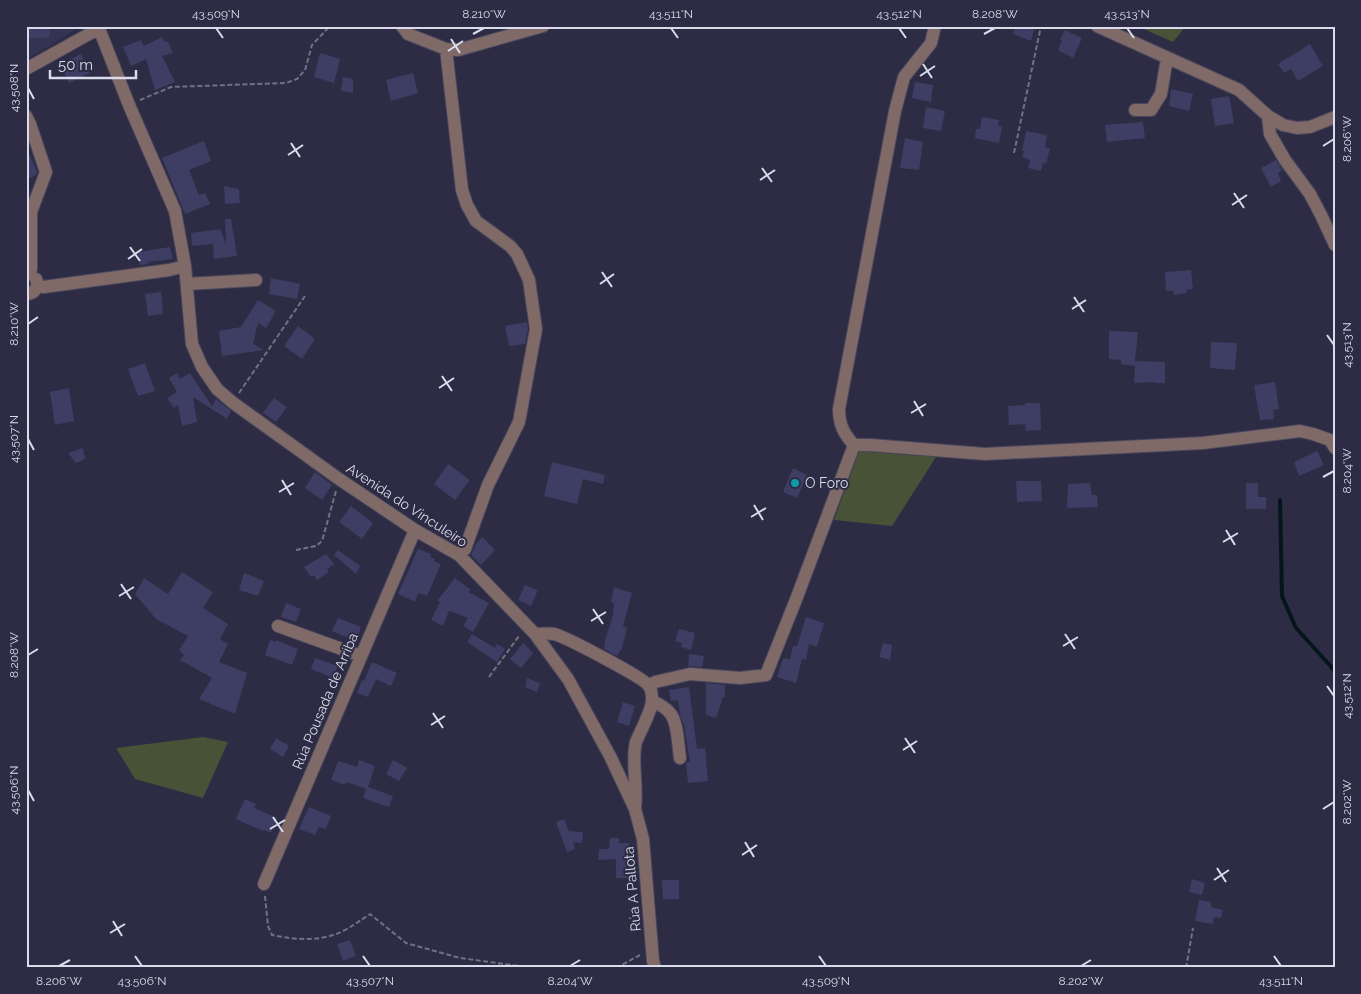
<svg xmlns="http://www.w3.org/2000/svg" width="1361" height="994" viewBox="0 0 1361 994" font-family="Raleway,sans-serif">
<rect width="100%" height="100%" fill="#2d2c44"/>
<!-- built -->
<path fill="#343452" d="M26,26H81L26,60Z"/>
<!-- green -->
<path fill="#475236" d="M1137,26H1186L1173,42Z
M859,451L936,457L892,526L834,520Z
M203,737L228,742L203,798L135,779L116,748Z"/>
<g fill="none" stroke-linecap="round" stroke-linejoin="round">
<!-- stream -->
<path stroke="#041619" stroke-width="4" d="M1280,500L1282,596L1296,628L1335,671"/>
</g>
<!-- building -->
<path fill="#3e3d64" d="M26,26H49L50,37L26,39Z
M1016,26H1035L1031,41L1013,34Z
M1065,30L1082,38L1073,58L1058,50L1062,41L1060,40Z
M162,37L165,42H168L173,53L162,56L175,82L155,90L146,59L131,66L123,47L141,40L144,46Z
M1310,44L1323,66L1298,81L1291,69L1284,73L1278,64Z
M320,53L340,59L334,83L314,77Z
M81,54L90,73L69,83L60,64Z
M413,73L418,93L391,101L386,80Z
M343,77L353,79V93L341,91Z
M915,82L933,85L931,102L912,98Z
M1171,89L1193,94L1189,111L1169,106Z
M1229,96L1234,123L1215,126L1211,99Z
M926,107L945,111L941,131L923,128Z
M982,117L999,120L998,126L1002,127L999,143L975,138L976,129H980Z
M1143,122L1145,138L1107,142L1105,125Z
M1026,131L1047,135L1045,147L1050,148L1046,164L1043,163L1041,171L1028,168L1030,160L1022,157L1024,151H1022Z
M905,138L923,142L919,170L900,168Z
M204,141L211,161L189,170L199,195L205,193L210,204L185,214L162,158Z
M26,146L37,172L36,175L26,180Z
M1276,160L1282,170L1278,173L1281,181L1271,187L1261,168Z
M224,186L239,189L240,203L225,204Z
M225,219H231L237,256L214,259L213,244L192,246L191,233L220,229L226,244Z
M170,247L173,259L148,262V264L140,265L138,252Z
M1191,270L1193,289L1186,290L1187,293L1174,295L1173,291H1166L1165,272Z
M271,278L300,284L297,299L269,294Z
M161,292L163,314L148,316L145,294Z
M258,300L276,311L266,328L258,323L253,344L264,350L222,356L219,331L241,327Z
M527,322L528,329L525,344L509,346L505,326Z
M298,326L315,339L302,359L284,346Z
M1109,331L1138,332L1135,361L1165,362V383H1155V382L1134,383L1135,366L1121,364V360L1109,359Z
M1211,342L1237,343L1235,370L1210,368Z
M145,363L155,391L138,396L128,369Z
M177,373L180,379L190,373L212,406L216,399L231,411L227,419L193,397L197,422L182,426L178,405L174,408L167,398L177,392L169,378Z
M1275,382L1279,409L1273,410L1274,419L1260,420L1254,385Z
M69,388L74,421L55,425L50,392Z
M274,398L287,407L276,422L263,413Z
M1025,403H1040L1041,430L1026,431L1025,424L1009,425L1008,406L1025,405Z
M83,448L85,459L76,463L68,453Z
M1317,451L1324,465L1299,476L1294,462Z
M552,462L605,475L603,484L583,479L577,504L544,496Z
M448,464L470,480L455,500L434,484Z
M793,468L807,475L797,498L783,492Z
M315,472L332,485L322,500L305,488Z
M1016,481H1041L1042,501L1017,502Z
M1090,483L1092,495H1097L1098,507L1067,508L1068,484Z
M1246,483H1258V497H1266V509H1246Z
M351,506L373,523L362,539L339,522Z
M482,537L495,550L481,565L471,555L476,544Z
M418,549L431,554L430,557L435,559L434,561L441,564L427,596L418,593L415,602L398,594Z
M338,550L360,566L356,574L334,555Z
M326,554L334,564L327,569L329,572L317,580L314,575L311,577L304,567Z
M182,572L213,592L203,608L228,624L220,639L228,644L219,662L247,673L235,714L199,699L212,678L180,660L184,655L179,650L188,636L156,619L135,594L144,578L168,594Z
M244,573L264,581L258,596L239,590Z
M455,578L471,590L468,592L489,603L473,632L463,626L468,618L449,611L443,626L431,620L440,602L437,601Z
M525,585L538,590L531,606L518,600Z
M614,587L632,593L623,626L627,628L622,648L617,656L604,649L605,640L613,615L614,603L611,602Z
M286,603L301,609L296,622L281,617Z
M806,617L824,623L817,647L809,644L806,660L802,659L796,683L777,677L783,658L790,659L793,646H797Z
M338,618L361,627L356,641L332,631Z
M679,629L695,633L691,650L681,647L682,643L675,641Z
M472,634L495,648L497,644L505,649L497,662L467,642Z
M270,640L275,642L276,640L298,649L292,665L265,655Z
M523,643L533,653L521,668L510,659Z
M883,643L892,645L890,660L879,657Z
M689,654L704,656L702,667L688,666Z
M315,658L338,666L333,678L311,669Z
M372,662L397,673L391,686L376,679L368,697L357,693L362,680L364,681Z
M527,678L540,683L537,692L525,687Z
M706,683L725,685V697H723L716,718L706,715Z
M689,687L697,749L705,748L708,781L688,783L686,763L690,762L684,725L680,715L678,700L671,701L669,690Z
M623,702L635,706L629,726L617,722Z
M276,738L289,746L283,757L270,749Z
M359,760L375,766L368,787L393,796L389,807L363,798L366,789L347,782L345,785L331,780L338,761L357,767Z
M393,760L407,768L399,781L386,774Z
M245,799L256,804L254,808L277,818L271,833L264,830L263,831L236,819Z
M309,807L331,816L326,829L319,827L315,835L299,829Z
M564,819L569,831L583,832L582,843L573,842L575,849L567,852L556,822Z
M610,838H619V843H629V860H633V878H616V859L598,860L599,849H609Z
M1192,879L1205,883L1202,895L1189,892Z
M662,880H679V899H663Z
M1199,900L1211,902V907L1223,910L1221,918L1214,917L1213,924L1195,921Z
M350,940L356,956L343,961L337,944Z"/>
<g fill="none" stroke-linecap="round" stroke-linejoin="round">
<defs>
<path id="minor" d="M98,26L129,105L175,211L185,266L192,344L202,367L217,389L232,402L339,479L415,530L459,555L535,634L568,679L610,756L635,809L643,839L653,961L655,968
M402,26L408,34L446,49L458,50L543,26
M935,26L931,43L904,77L895,111L839,409C839,425 844,434 854,445H870L985,454L1203,443L1300,431L1313,434L1330,440L1335,448
M1097,26L1239,90L1268,116L1283,125L1297,128L1310,127L1335,117
M446,49L462,190L467,205L476,221L510,246L517,254L529,280L536,329L519,422L488,485L465,549L459,555
M26,69L98,29
M1135,110H1151L1161,94L1167,58
M26,116L30,124L46,172L31,212V269L29,274
M1268,116L1270,134L1285,160L1310,194L1321,215L1335,245
M187,284L256,280
M38,285L44,287L169,270L185,266
M26,294C35,294 39,287 36,279
M278,626L361,656
M535,634C541,634 548,633 554,634C564,636 644,678 648,685C651,688 652,695 652,699C653,708 640,732 636,742C631,760 638,787 635,807
M649,686L655,682L690,674L740,678L766,675L797,597L854,445
M653,701C659,704 665,707 669,712C678,720 678,746 680,758
M264,884L415,530"/>
</defs>
<!-- minor casing -->
<use href="#minor" stroke="#49485f" stroke-width="14"/>
<!-- path -->
<path stroke="#717186" stroke-width="2" stroke-dasharray="5 2.5" stroke-linecap="butt" d="M140,100L171,87L286,83L297,79L305,70L312,45L330,26
M1014,153L1041,26
M239,393L305,296
M296,550L316,546L322,541L336,491
M489,677L519,636
M265,896L268,926L272,935C296,940 321,942 343,931C353,926 361,920 370,914L406,943L460,958L534,968
M616,968L640,955
M1186,968L1193,928"/>
<!-- minor -->
<use href="#minor" stroke="#806a67" stroke-width="12"/>
</g>
<!-- ticks -->
<path fill="none" stroke="#dadbeb" stroke-width="2" d="M216,28L223,38M671,28L678,38M899,28L906,38M1127,28L1134,38M473,34L484,28M984,34L995,28M451,39L460,53M448,51L463,41M923,64L932,78M920,76L935,66M28,88L34,99M291,143L300,157M1323,146L1334,139M288,155L303,145M762,168L772,182M760,180L775,170M1234,193L1244,208M1232,205L1247,195M130,247L140,261M128,259L142,249M602,272L612,287M600,284L614,274M1074,297L1084,312M1072,309L1086,300M28,324L38,317M1327,335L1334,345M442,376L452,391M439,388L454,378M914,401L923,416M911,413L926,404M28,439L34,450M1323,477L1334,471M282,480L291,495M279,492L294,483M754,505L763,520M751,517L766,508M1226,530L1235,545M1223,542L1238,533M121,584L131,599M119,596L134,587M593,609L603,624M591,621L606,612M1065,634L1075,649M1063,646L1078,637M28,655L38,649M1327,686L1334,696M433,713L443,728M431,725L445,716M905,738L915,753M903,750L917,741M28,790L34,801M1323,809L1334,802M273,817L283,832M270,829L285,820M745,842L754,857M742,855L757,845M1217,868L1226,882M1214,880L1229,870M113,921L122,936M110,933L125,924M135,956L142,966M363,956L370,966M819,956L826,966M1274,956L1281,966M59,966L70,960M570,966L580,960M1081,966L1091,960"/>
<!-- markers -->
<circle fill="#0f9aa8" stroke="#2d2c44" stroke-width="2" cx="795" cy="483" r="5"/>
<g text-anchor="middle" stroke-width="4" stroke-linejoin="round" paint-order="stroke">
<!-- poi labels -->
<g font-size="14" fill="#dadbeb" stroke="#2d2c44" text-anchor="start">
<text x="805" y="488">O Foro</text>
</g>
<!-- street labels -->
<g font-size="14" fill="#dadbeb" stroke="#2d2c44">
<text transform="translate(407 505) rotate(33)" y="5">Avenida do Vinculeiro</text>
<text transform="translate(325 701) rotate(-67)" y="5">Rúa Pousada de Arriba</text>
<text transform="translate(632 889) rotate(-95)" y="5">Rúa A Pallota</text>
</g>
</g>
<!-- border -->
<rect width="1361" height="994" fill="none" stroke="#2d2c44" stroke-width="55"/>
<!-- scale -->
<path d="M50 70v8h86v-8" fill="none" stroke="#dadbeb" stroke-width="2.5"/>
<text x="58" y="70" font-size="15" fill="#dadbeb" stroke="#2d2c44" stroke-width="4" paint-order="stroke">50 m</text>
<rect x="28" y="28" width="1306" height="938" fill="none" stroke="#dadbeb" stroke-width="2"/>
<g font-size="12" text-anchor="middle" fill="#dadbeb">
<text x="216" y="18">43.509°N</text>
<text x="484" y="18">8.210°W</text>
<text x="671" y="18">43.511°N</text>
<text x="899" y="18">43.512°N</text>
<text x="995" y="18">8.208°W</text>
<text x="1127" y="18">43.513°N</text>
<text transform="translate(14 88) rotate(-90)" y="4">43.508°N</text>
<text transform="translate(1347 139) rotate(-90)" y="4">8.206°W</text>
<text transform="translate(14 324) rotate(-90)" y="4">8.210°W</text>
<text transform="translate(1347 345) rotate(-90)" y="4">43.513°N</text>
<text transform="translate(14 439) rotate(-90)" y="4">43.507°N</text>
<text transform="translate(1347 471) rotate(-90)" y="4">8.204°W</text>
<text transform="translate(14 655) rotate(-90)" y="4">8.208°W</text>
<text transform="translate(1347 696) rotate(-90)" y="4">43.512°N</text>
<text transform="translate(14 790) rotate(-90)" y="4">43.506°N</text>
<text transform="translate(1347 802) rotate(-90)" y="4">8.202°W</text>
<text x="59" y="985">8.206°W</text>
<text x="142" y="985">43.506°N</text>
<text x="370" y="985">43.507°N</text>
<text x="570" y="985">8.204°W</text>
<text x="826" y="985">43.509°N</text>
<text x="1081" y="985">8.202°W</text>
<text x="1281" y="985">43.511°N</text>
</g>
</svg>
